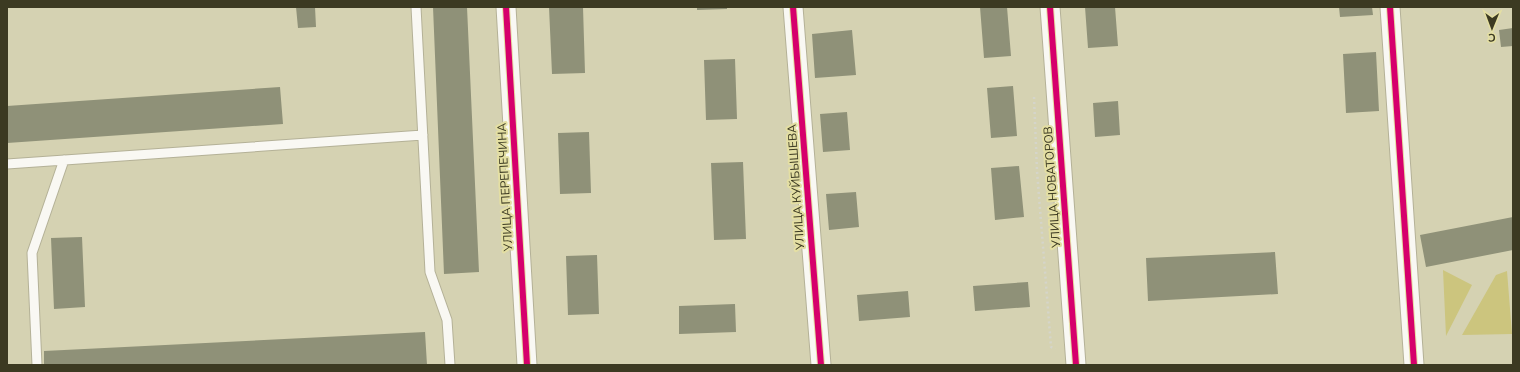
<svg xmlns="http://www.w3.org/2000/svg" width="1520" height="372" viewBox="0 0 1520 372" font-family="'Nunito Sans',sans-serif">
<rect width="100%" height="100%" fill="#d5d2b2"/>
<!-- grass -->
<path fill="#ccc57e" d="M1443,270L1472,285L1446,336Z
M1507,271L1512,334L1462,335L1496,275Z"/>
<!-- building -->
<path fill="#8f9178" d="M296,7H315L316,27L298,28Z
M433,7H467L479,272L444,274Z
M549,7H583L585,73L552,74Z
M697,7H727V9L697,10Z
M980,7H1007L1011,56L984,58Z
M1085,7H1115L1118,46L1088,48Z
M1339,7H1372L1373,15L1340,17Z
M1513,28V46L1501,47L1499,30Z
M852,30L856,75L815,78L812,34Z
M1376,52L1379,111L1346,113L1343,54Z
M735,59L737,119L706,120L704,60Z
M1013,86L1017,136L991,138L987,88Z
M280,87L283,124L7,143V106Z
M1118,101L1120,135L1095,137L1093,103Z
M847,112L850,150L823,152L820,114Z
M589,132L591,193L560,194L558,133Z
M743,162L746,239L714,240L711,163Z
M1019,166L1024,217L995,220L991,168Z
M856,192L859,227L829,230L826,194Z
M1513,217V250L1426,267L1420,235Z
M82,237L85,307L54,309L51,238Z
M1275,252L1278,294L1148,301L1146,258Z
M597,255L599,314L568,315L566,256Z
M1028,282L1030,307L975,311L973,286Z
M908,291L910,317L859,321L857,295Z
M735,304L736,332L679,334V306Z
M425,332L427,365H44V351Z"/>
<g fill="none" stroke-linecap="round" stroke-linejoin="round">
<defs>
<path id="service" d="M416,7L430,272L447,320L450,365
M7,164L423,135
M37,365L32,253L64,160"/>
<path id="minor" d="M506,7L527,365
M793,7L821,365
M1050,7L1076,365
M1390,7L1414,365"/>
</defs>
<!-- service casing -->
<use href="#service" stroke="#b4b197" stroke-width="11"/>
<!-- minor casing -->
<use href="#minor" stroke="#b4b197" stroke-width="21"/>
<!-- path -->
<path stroke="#d5d5ca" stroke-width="2.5" stroke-dasharray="2 3" stroke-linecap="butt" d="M1034,97L1037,171L1051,347L1055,349"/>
<!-- service -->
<use href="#service" stroke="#f9f8f3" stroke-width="9"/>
<!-- minor -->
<use href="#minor" stroke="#f9f8f3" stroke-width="19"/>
<defs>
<path id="cycleway" d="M506,7L527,365
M793,7L821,365
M1050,7L1076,365
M1390,7L1414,365"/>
</defs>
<!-- cycleway casing -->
<use href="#cycleway" stroke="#e4dfa3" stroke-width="8"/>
<!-- cycleway -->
<use href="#cycleway" stroke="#d6006c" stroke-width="6"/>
</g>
<g text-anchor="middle" stroke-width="4" stroke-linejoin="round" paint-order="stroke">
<!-- street labels -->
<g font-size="12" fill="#3c3a22" stroke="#e4dfa3">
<text transform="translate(505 187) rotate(-93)" y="4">УЛИЦА ПЕРЕПЕЧИНА</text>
<text transform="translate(796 187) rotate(-94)" y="4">УЛИЦА КУЙБЫШЕВА</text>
<text transform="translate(1052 187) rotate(-94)" y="4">УЛИЦА НОВАТОРОВ</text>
</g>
</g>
<!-- border -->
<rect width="1520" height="372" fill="none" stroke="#3c3a22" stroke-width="16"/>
<!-- north arrow -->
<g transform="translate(1492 28) rotate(181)" stroke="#e4dfa3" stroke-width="3" paint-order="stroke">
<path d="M0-3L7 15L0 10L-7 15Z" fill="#3c3a22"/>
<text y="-6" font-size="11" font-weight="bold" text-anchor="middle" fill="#3c3a22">С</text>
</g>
</svg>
